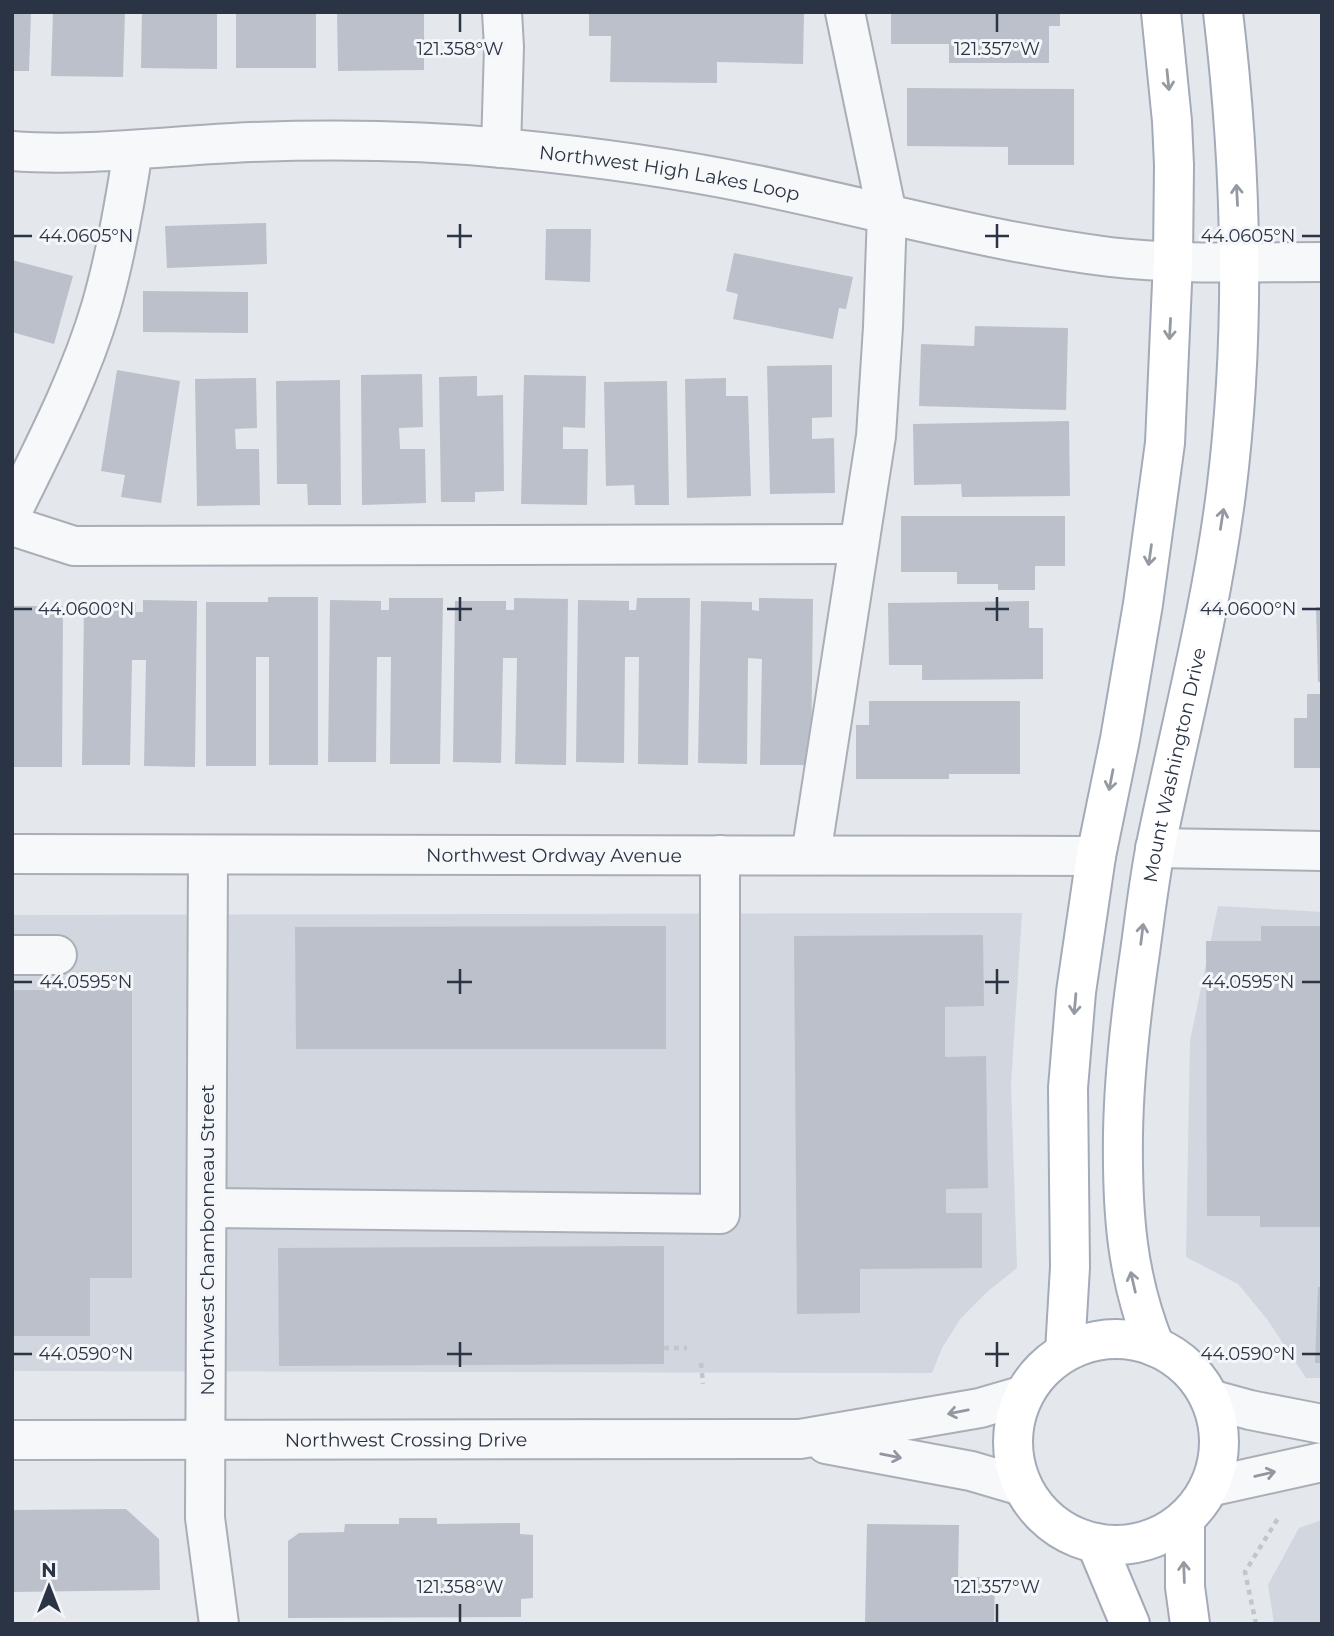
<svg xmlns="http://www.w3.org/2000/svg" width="1334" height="1636" viewBox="0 0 1334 1636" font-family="Montserrat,sans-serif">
<rect width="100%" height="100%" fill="#e4e7ec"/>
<!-- built -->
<path fill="#d2d6de" d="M1218,906L1322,912V1378H1306L1267,1319L1238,1284L1186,1257L1190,1041Z
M1022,913L1011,1085L1017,1268L988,1291L961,1318L942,1348L932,1373L12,1371V915Z
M1322,1520V1624H1274L1268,1585L1299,1528Z"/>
<!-- building -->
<path fill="#bbc0ca" d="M12,12H31L29,71H12Z
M53,12H125L123,77L51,76Z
M142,12H217V69L141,68Z
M236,12H316V68H236Z
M337,12H424V70L338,71Z
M589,12H804L803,64L717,62V83L610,82L611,36H589Z
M891,12H1060V26H1049V63H949V44H891Z
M907,88L1074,89V165H1008V147L907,146Z
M266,223L267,264L167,268L165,226Z
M546,229H591L590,282L545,280Z
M734,253L853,277L846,309L839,308L833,339L733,319L738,294L726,291Z
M12,260L73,276L54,344L12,332Z
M143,291L248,292V333L143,332Z
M975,326L1068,328L1066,410L919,406L921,344L974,346Z
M832,365V417L812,418V439L834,438L835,493L770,494L767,366Z
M117,370L180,381L161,503L121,497L125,475L101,471Z
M422,374L423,427L399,428L400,449H425L426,503L362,505L361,375Z
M524,375L586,376L585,428L563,427V449H588L587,505L521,504Z
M477,376V396L503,395L504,491L475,492V502H441L439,377Z
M256,378L257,428L235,429L236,449H259L260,505L197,506L195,379Z
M726,378V396H748L751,496L687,498L685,379Z
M340,380L341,505H308L307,484H277L276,381Z
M667,381L669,505H635L634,485L606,486L604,382Z
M1069,421L1070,496L962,497L961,484L914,485L913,424Z
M901,516H1065V566H1035V590H998V584H957V572H901Z
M268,597H318V765H269V657H256V766H206V602H268Z
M389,598H443L440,764H390L391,657H377L376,762H328L330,600L381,601V610H389Z
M514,598L568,599L566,765L515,764L517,658H503L501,763L453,762L455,601H506V610H514Z
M637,598H690L688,765L638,764L639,657H625L624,763L576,762L578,600L629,601V610H636Z
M759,598L813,599L811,765H760L762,659L748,658L747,764L698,763L701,601L752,602V610L759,611Z
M143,600L197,601L195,767L144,766L146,660H132L130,765H82L84,603H136V612H143Z
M1029,601V628H1043V679L922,680V665H889L888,603Z
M12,606H63L62,767H12Z
M1316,607H1322V682H1318Z
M1307,694H1322V768H1294V718H1307Z
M869,701H1020V774H949V779H856V725H869Z
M666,926V1049H296L295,927Z
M1261,926H1322V1227H1260V1216H1207L1206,941H1261Z
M983,935L984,1006L945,1007V1057L986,1056L988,1188L946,1189V1213H982V1268L860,1269V1313L797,1314L794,936Z
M12,990H132V1278H90V1336H12Z
M664,1246V1364L279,1366L278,1248Z
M1318,1287H1322V1363H1315Z
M126,1509L159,1539L160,1590L12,1592V1510Z
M399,1518H437V1524L520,1523V1534L533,1535V1598L521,1599V1617L288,1618V1541L299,1533L344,1532L345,1524H399Z
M867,1524L959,1525L958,1577H995L994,1624H865Z"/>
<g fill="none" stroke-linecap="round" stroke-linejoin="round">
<defs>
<g id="minor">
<path d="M501,148L504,47L502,12"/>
<path id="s1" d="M12,151C89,157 173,145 251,142C335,139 419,140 503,148C586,156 670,167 752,184C871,208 989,242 1110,257C1180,265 1251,262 1322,262"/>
<path d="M12,512C45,445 80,378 101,307C116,255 125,203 133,150"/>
<path d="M12,526L74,546L857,544"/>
<path d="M1155,848L1322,851"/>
<path id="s2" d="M12,854L1096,856"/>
<path d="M811,855L876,436L883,327L887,214L845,12"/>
<path d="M208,856L205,1518L219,1624"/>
<path d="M12,955H57"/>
<path d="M208,1208L720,1214V855"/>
<path d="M1210,1399L1250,1410L1322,1424"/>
<path id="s3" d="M12,1440L800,1439L980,1408L1024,1395"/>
<path d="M826,1444L971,1471L1022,1486"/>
<path d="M1209,1487L1322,1462"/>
</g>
<g id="major">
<circle cx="1116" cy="1442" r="103"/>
<path id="s4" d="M1155,1347C1126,1276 1122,1210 1123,1134C1124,1073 1131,1013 1140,952C1145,916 1149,880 1156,845C1180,728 1211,611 1226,493C1246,333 1242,171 1223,12"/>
<path d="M1065,1352L1070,1267L1068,1088L1076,992L1096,856L1120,739L1143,604L1165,443L1173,261L1174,165L1172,121L1161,12"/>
<path d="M1185,1519V1587L1190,1624"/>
<path d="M1096,1543L1130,1624"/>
</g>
</defs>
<!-- minor casing -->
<use href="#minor" stroke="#a9aeb7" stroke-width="42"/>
<!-- major casing -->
<use href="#major" stroke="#a3abb8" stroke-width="42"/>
<!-- path -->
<path stroke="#c2c5cb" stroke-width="4.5" stroke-dasharray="5 5" stroke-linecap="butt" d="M664,1348H687
M701,1363L703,1384
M1256,1624L1245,1572L1280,1515"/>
<!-- minor -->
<use href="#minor" stroke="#f7f8fa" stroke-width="38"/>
<!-- major -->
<use href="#major" stroke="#fff" stroke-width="38"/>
</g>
<!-- one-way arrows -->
<defs><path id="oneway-shaft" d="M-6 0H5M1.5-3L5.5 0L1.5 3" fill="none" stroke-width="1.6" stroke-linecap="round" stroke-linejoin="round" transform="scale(1.75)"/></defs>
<g stroke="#959aa2">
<use href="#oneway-shaft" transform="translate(1168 80) rotate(84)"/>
<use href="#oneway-shaft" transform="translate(1237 195) rotate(-93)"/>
<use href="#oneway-shaft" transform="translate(1170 329) rotate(93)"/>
<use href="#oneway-shaft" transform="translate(1222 519) rotate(-81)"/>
<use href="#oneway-shaft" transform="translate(1150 555) rotate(98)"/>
<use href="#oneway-shaft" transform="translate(1111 780) rotate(101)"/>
<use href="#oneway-shaft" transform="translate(1142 934) rotate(-83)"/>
<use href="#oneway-shaft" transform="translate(1075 1004) rotate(95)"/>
<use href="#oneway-shaft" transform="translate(1133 1282) rotate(-103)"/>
<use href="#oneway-shaft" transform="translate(1184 1572) rotate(-92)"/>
</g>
<g stroke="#9196a0">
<use href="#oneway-shaft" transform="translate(958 1412) rotate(169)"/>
<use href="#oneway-shaft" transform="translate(891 1456) rotate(11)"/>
<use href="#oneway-shaft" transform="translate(1265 1474) rotate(-13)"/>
</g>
<!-- ticks -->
<path fill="none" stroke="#2b3445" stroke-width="2.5" d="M460,14V32M997,14V32M460,224V248M997,224V248M14,236H32M447,236H472M985,236H1009M1302,236H1320M460,597V621M997,597V621M14,609H32M447,609H472M985,609H1009M1302,609H1320M460,969V994M997,969V994M14,982H32M447,982H472M985,982H1009M1302,982H1320M460,1342V1367M997,1342V1367M14,1354H32M447,1354H472M985,1354H1009M1302,1354H1320M460,1604V1622M997,1604V1622"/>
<g text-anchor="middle" stroke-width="6" stroke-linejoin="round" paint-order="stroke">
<!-- street labels -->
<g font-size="19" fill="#2b3445" stroke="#f4f6f9">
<text dy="7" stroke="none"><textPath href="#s1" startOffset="660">Northwest High Lakes Loop</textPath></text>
<text dy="7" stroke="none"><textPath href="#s4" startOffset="590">Mount Washington Drive</textPath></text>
<text dy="7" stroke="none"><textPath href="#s2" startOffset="542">Northwest Ordway Avenue</textPath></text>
<text transform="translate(207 1240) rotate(-90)" y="7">Northwest Chambonneau Street</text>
<text dy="7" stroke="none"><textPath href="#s3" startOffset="394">Northwest Crossing Drive</textPath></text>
</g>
</g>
<g font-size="18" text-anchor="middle" fill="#2b3445" stroke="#f4f6f9" stroke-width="6" stroke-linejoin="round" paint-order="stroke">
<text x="460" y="55">121.358°W</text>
<text x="997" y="55">121.357°W</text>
<text x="86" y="242">44.0605°N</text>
<text x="1248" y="242">44.0605°N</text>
<text x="86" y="615">44.0600°N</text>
<text x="1248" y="615">44.0600°N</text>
<text x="86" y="988">44.0595°N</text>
<text x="1248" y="988">44.0595°N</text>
<text x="86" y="1360">44.0590°N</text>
<text x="1248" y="1360">44.0590°N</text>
<text x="460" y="1593">121.358°W</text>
<text x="997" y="1593">121.357°W</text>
</g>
<!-- border -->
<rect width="1334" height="1636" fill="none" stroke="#2b3445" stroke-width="28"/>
<!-- north arrow -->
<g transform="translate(49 1587)" stroke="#f4f6f9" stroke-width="5" paint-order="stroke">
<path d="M0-5L12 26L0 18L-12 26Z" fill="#2b3445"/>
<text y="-10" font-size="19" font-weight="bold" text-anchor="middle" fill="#2b3445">N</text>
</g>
</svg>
